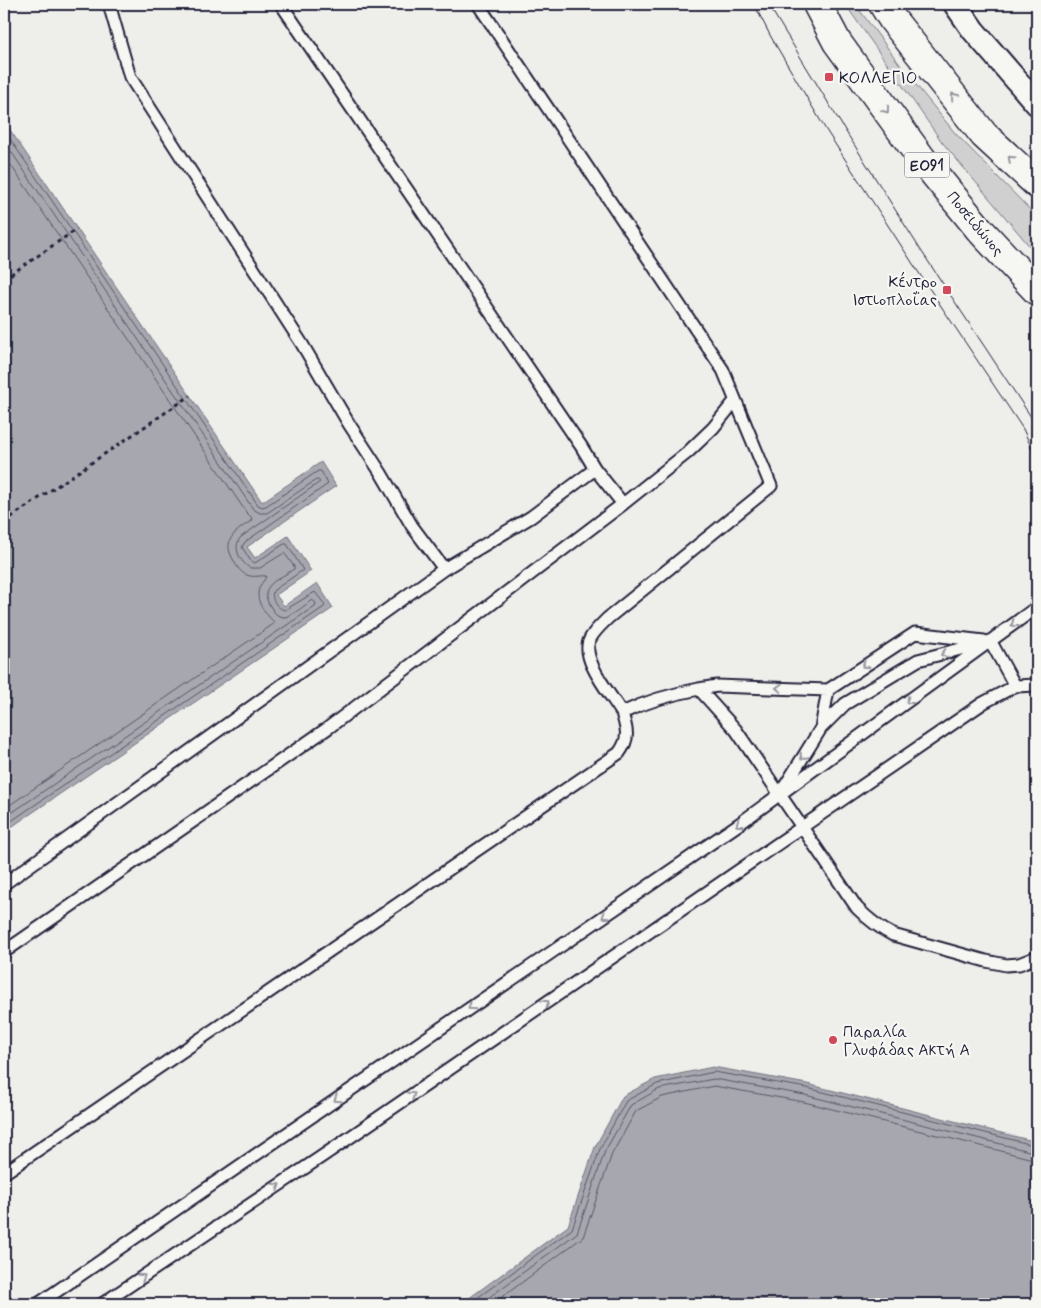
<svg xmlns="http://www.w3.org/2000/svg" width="1041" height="1308" viewBox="0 0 1041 1308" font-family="Mynerve,sans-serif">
<rect width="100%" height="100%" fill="#eeeeeb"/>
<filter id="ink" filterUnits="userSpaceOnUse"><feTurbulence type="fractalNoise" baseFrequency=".02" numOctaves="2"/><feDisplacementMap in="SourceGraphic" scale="10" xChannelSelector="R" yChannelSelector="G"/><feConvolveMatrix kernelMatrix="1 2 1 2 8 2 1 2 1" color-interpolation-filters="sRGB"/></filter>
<g filter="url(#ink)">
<!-- green -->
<path fill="#d0d0d1" stroke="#797986" d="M845,4H855L904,70L955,133L1037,217V255L942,142Z"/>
<!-- water -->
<path fill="#a7a7af" stroke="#727281" d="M4,121L262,502L321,462L336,486L247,547L255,558L288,536L311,571L276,595L284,606L317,583L333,608L4,832Z
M713,1067L807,1084L1037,1142V1304H461L568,1226L595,1147L623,1096L655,1079Z"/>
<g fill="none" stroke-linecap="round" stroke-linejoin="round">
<!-- shore -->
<path stroke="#575769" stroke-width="1" d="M4,130L258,505L262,507L266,506L318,471H321L328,484L245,542L242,547L250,560L255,563L284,544H287L303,570L274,590C269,597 277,609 285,610L315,592L325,605L324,607L4,826
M4,141L253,509L260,513H267L316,480H318L320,482L241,537C232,547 240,562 250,568H260L284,553L294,566V569C276,581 256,586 272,609C275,614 279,617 285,617C294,615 305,605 312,600L316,603L315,606L4,818
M4,155L246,512L252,518L251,521C235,532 221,540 234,561C237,567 240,572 247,575C254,578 260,575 266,576C265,580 262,582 260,586C253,601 266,614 275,623L4,809
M469,1304L572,1229L600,1149L626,1101L657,1084L714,1072L807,1088L1037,1146
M480,1304L577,1233L605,1151L631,1105L659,1089L714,1079L805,1095L1037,1153
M493,1304L583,1237L612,1154L636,1111L662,1097L714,1086L804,1102L1037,1160"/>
<defs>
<path id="service" d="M109,4L130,77L302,344L349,424L381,473L412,526L444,569
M281,4L581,446L595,469L623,504
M478,4L723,370L771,486L608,618C602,624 594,631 590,639C579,658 612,696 622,713C647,701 672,694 699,689
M991,642L1015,686
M828,690L717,686L699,689L736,730L857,908C868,919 879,928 893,935L986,961L1006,965L1019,964L1037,957
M821,728L828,690L915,633L984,641
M782,791L821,728L845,704L918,660L984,643
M4,884L444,569L531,517L595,469
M4,952L328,728L623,504L687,453L713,428L735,401
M4,1173L619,753C630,738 627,730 622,713
M38,1304L739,824L1037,607
M102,1304L327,1153L983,703L1015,686L1037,685"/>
<path id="minor" d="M955,4L973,30L1037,104"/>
<path id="trunk" d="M817,4L837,42L922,159L980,230L1037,291
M883,4L893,20L984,135L1037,184"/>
</defs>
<!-- service casing -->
<use href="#service" stroke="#22223b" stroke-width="15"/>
<!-- minor casing -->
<use href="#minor" stroke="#22223b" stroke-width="26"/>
<!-- trunk casing -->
<use href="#trunk" stroke="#22223b" stroke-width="31"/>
<!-- path -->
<path stroke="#22223b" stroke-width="3" stroke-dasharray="4 4" stroke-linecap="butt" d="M4,279L77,229
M4,522L190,396"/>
<!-- service -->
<use href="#service" stroke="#f6f6f2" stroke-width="11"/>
<!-- minor -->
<use href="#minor" stroke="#f6f6f2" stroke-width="22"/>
<!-- trunk -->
<use href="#trunk" stroke="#f6f6f2" stroke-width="28"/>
<!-- tram -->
<path stroke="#22223b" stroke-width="1" d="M754,4L771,37L826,130L917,270L1023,429L1037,460
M768,4L843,127L920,249L1037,426"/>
</g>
<!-- one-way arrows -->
<defs><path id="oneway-chevron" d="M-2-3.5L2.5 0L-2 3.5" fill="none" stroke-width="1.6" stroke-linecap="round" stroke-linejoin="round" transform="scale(1.25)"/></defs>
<g stroke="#9797a0">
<use href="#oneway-chevron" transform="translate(954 96) rotate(-128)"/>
<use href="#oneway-chevron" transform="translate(886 110) rotate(54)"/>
<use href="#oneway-chevron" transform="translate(1011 159) rotate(-137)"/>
<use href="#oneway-chevron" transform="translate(1014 624) rotate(144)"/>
<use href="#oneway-chevron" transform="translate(944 654) rotate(165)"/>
<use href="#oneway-chevron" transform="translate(865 665) rotate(147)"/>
<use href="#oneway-chevron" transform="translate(779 688) rotate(-178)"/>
<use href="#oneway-chevron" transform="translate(909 701) rotate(144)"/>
<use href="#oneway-chevron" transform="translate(803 757) rotate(121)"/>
<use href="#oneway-chevron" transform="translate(739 824) rotate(145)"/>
<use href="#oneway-chevron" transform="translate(605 916) rotate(146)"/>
<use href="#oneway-chevron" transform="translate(546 1003) rotate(-35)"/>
<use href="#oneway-chevron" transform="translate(471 1007) rotate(146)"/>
<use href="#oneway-chevron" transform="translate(412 1095) rotate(-34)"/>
<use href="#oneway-chevron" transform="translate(337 1099) rotate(146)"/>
<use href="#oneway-chevron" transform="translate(277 1186) rotate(-34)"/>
<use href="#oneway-chevron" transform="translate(142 1277) rotate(-34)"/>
</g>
</g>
<!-- markers -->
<g fill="#d1495b" stroke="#f6f6f2" stroke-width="2">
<rect x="824" y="72" width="10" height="10" rx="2.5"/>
<rect x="942" y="285" width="10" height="10" rx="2.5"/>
<circle cx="833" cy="1040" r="5"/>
</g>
<g text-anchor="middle" stroke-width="4.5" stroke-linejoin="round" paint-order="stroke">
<!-- shield labels -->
<rect fill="#f6f6f2" stroke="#626272" stroke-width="1" x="904.5" y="152.5" width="45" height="25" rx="4"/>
<g font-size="15" font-weight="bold" fill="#22223b">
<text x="927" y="170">ΕΟ91</text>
</g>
<!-- poi labels -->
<g font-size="16" fill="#22223b" stroke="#f6f6f2" text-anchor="start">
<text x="839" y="83">ΚΟΛΛΕΓΙΟ</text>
<text x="937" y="287" text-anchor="end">Κέντρο<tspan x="937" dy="18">Ιστιοπλοΐας</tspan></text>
<text x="843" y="1037">Παραλία<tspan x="843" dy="18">Γλυφάδας Ακτή Α</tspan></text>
</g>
<!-- street labels -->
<g font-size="16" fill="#22223b" stroke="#f6f6f2">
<text transform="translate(976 223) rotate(50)" y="6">Ποσειδώνος</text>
</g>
</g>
<!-- margin -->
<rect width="1041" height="1308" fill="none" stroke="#f6f6f2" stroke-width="20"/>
<rect x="10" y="10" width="1021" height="1288" fill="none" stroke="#22223b" stroke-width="2" filter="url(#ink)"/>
</svg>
